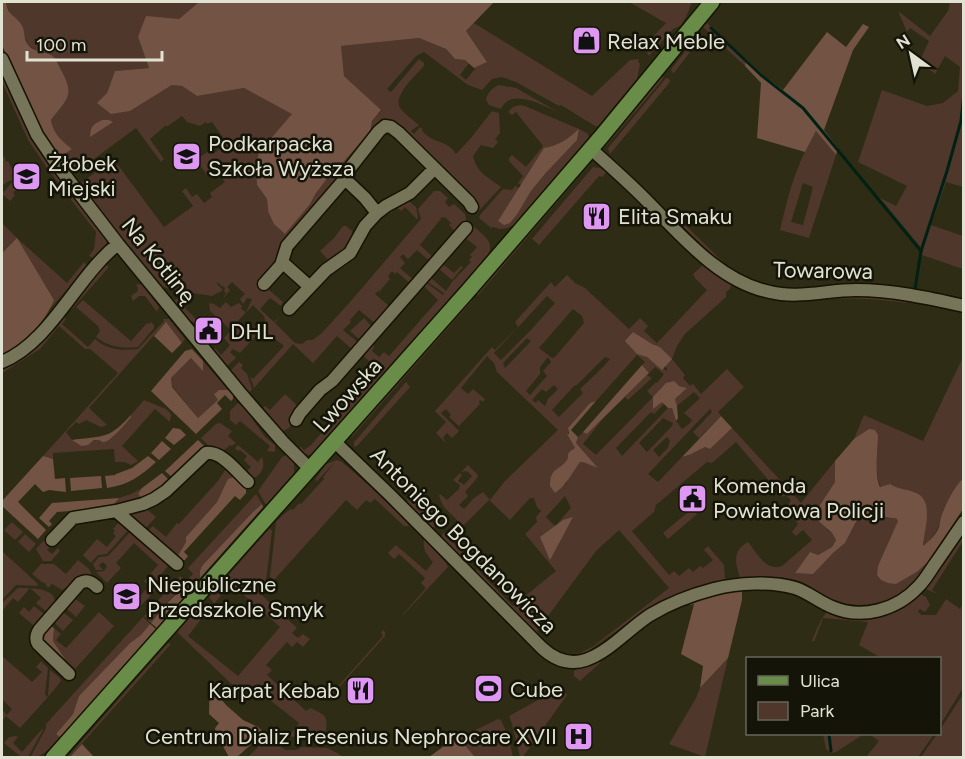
<svg xmlns="http://www.w3.org/2000/svg" width="965" height="759" viewBox="0 0 965 759" font-family="Figtree,sans-serif">
<rect width="100%" height="100%" fill="#2e2c14"/>
<!-- green -->
<path fill="#4f372c" fill-rule="evenodd" d="M6,2H199L179,19L138,37L149,68L115,71L107,93L130,111L172,85L182,86L197,96L244,88L293,114L259,151L257,185L267,199L268,211L310,204C323,177 349,158 367,135C371,130 370,126 372,122C374,118 378,114 381,111L344,76L340,46L419,38L446,49L455,59L465,60L469,63L460,75L466,80L474,70L476,71L474,68L487,62L466,31L474,23L592,96L630,60L639,59L638,61L640,64L637,79L598,126H595L561,105L559,106L516,82L502,77L492,79L482,90L468,85L424,52L416,56L387,89L391,92L419,59L424,63V66C416,75 393,95 400,108C405,114 413,120 419,125L411,131L414,134L420,127L423,129L422,131C426,134 430,139 435,140C445,144 450,145 456,154L471,138L492,111L499,113L500,133L495,139L498,142L493,148L481,145L473,156C477,173 488,177 501,187L477,213V206L382,118L379,122L381,124L340,172V175L322,198L267,288L283,302L281,306L270,298L260,309L274,322L280,317L275,323L295,343L302,344L307,340H312L321,334L350,302L421,219L418,209L434,191H440L448,198L445,202L449,207L454,204L465,214L466,219L467,221V223L458,234L449,225L451,223L445,217L444,218L442,217L439,221L420,245L435,259L432,263L417,250L408,259L403,254L400,257L405,263L400,268L415,281L412,285L397,272L395,274L392,271L388,276L390,279L379,292L378,291L375,294L389,306L390,308H387L377,320L376,324L359,310L350,320L351,322L343,330L359,343L353,350L337,336L313,363L293,344L254,388L250,376L253,379L284,346L262,329L240,353L233,349L230,352L236,358L226,367L211,352L215,348L221,355L230,345L224,338L231,330L210,311L209,303L214,304L220,308L226,302L231,307L239,303L242,306L241,309L246,312L252,299L247,298L243,304L240,299L245,294L232,282L227,287L230,290L222,300L226,293L224,291L225,288L223,286L222,287L218,282L217,284L223,290L212,296L172,290L158,285L82,189L81,185L82,182L107,164H111L115,166L118,165L164,227L193,206L182,191L186,188L192,197L197,194L204,203L212,197L210,193L225,182L216,169L207,175L196,160L210,150L213,154L227,143L212,122L207,124L206,122L200,126L187,122L182,116L168,126H165L150,139L164,159L161,162L136,128L79,170C68,174 65,166 59,158L72,149C61,141 52,134 51,120L57,111L48,53L39,52L28,45C26,40 25,35 23,30C18,18 8,16 6,2ZM253,305L264,316L265,321L251,329L247,335L236,323Z
M629,2H692L687,15L681,25L673,29L649,56L646,51L645,52V45L666,23Z
M948,2H963V187L946,182L931,225L963,236V269L922,255L923,250L880,198L896,206L907,186L858,162L882,90L927,106L943,103L958,91L960,67L945,56L935,74L919,62L929,41L910,28L907,32L898,11L930,36L948,11L950,4Z
M707,23L746,59L745,66L703,27Z
M699,34L700,39L674,73H673L671,70L672,68Z
M2,73L36,145L66,187L63,189L47,168L28,140L2,82Z
M660,77H664L659,84L605,147L606,142Z
M666,78L669,79L670,82L610,154L608,149L609,147Z
M499,85L516,88L558,112C542,105 511,87 501,109L489,105L486,100C487,93 492,88 499,85Z
M520,105L525,106L579,129L587,133L589,137L518,221C511,228 502,231 493,227L491,228L479,218L480,215L503,189L512,190L515,186L519,188L518,213L531,191L545,174L577,140L579,130L568,138L553,147L521,185L518,183L523,176L509,161V158L512,155L526,167L543,146L516,112L512,115L508,112L513,107Z
M816,131L836,155L809,238L780,230C789,192 796,165 816,131ZM803,183L813,187L803,225L791,222Z
M2,152L6,162L8,161L11,167L19,178L18,181L21,184L13,193L15,195L10,201L2,194L13,181L11,180L2,185Z
M589,165L479,294L478,295L475,294L583,168Z
M593,167L600,168L606,171L603,177L599,176L539,245L532,239Z
M67,189L107,241L106,245L94,258L89,256L94,249L96,232L65,192Z
M402,202H410L416,207L418,218L411,227L417,219L405,207L401,211L396,207L391,213L389,211L396,206L395,205Z
M668,208L722,261L724,264L717,260L667,211Z
M2,223L17,238L67,283L84,262L87,266L50,309L54,300L17,239L2,253Z
M343,226H346L352,231L351,246L330,262L320,251L334,238Z
M473,226C483,235 495,241 488,255L313,454C307,457 303,452 299,448L301,447L304,450L311,445L378,369L361,354L368,346L373,345L374,347L372,351L379,357L384,352L389,356L438,300L424,286L423,284L425,282L443,295L444,293L426,281L430,277L446,291L452,282L471,262L469,260L472,257L470,255L477,247L467,239L460,246L458,245Z
M449,255L451,257L444,265L454,273L461,266L463,267L452,280L438,268Z
M104,263L109,267L71,310L67,308Z
M704,264L728,282L731,285L730,289L726,292V297L685,334L677,346L672,359L685,375L683,378L690,386L693,384L701,394L727,369L744,387L718,412L721,416L699,438L693,432L712,412L710,409L648,474L658,482L682,457L689,455L705,447L710,449L732,428L801,503L835,461V482L826,497L827,530L832,533L836,539L832,547L818,555L810,552L795,573L833,553L845,543L859,516L867,513L896,517L899,521L889,541L918,571L928,562C924,569 920,576 915,582C894,603 861,611 833,600C820,595 810,584 796,580C779,575 758,577 740,578C735,563 732,551 748,542C757,553 766,572 782,566L812,540L803,530L796,536L792,532L798,524L785,509L789,504V503L791,500L786,495L783,497L736,442L712,463L707,462L656,505L654,512L632,531L669,575L674,571L679,576L689,568L693,572L700,566L703,568L713,560L704,550L708,546L724,565L725,579L699,586L670,597L642,613L587,652L580,655H567L580,653L592,647L669,588L619,530L596,551L537,631L539,633L531,631L476,572L477,569L513,606L556,571L525,534L537,522L536,517L541,511L537,507L534,498H530L510,520L489,500L463,526L443,506L439,496L440,494L447,500L459,489L460,485L453,480L460,473L462,475L458,481L464,485L472,476L467,471L461,472L468,465L477,474L478,477L465,492L468,496L459,505L464,509L474,498L483,492L490,500L505,481L558,430L497,372L494,363L487,356L461,388L468,394L473,389L485,399L483,402L480,400L479,402L480,404L459,426L449,417L451,415L446,409L441,413L459,431L452,438L447,433L443,438L447,444L436,433L446,422L435,411L492,347L495,350L518,327L515,322L551,282L555,287L567,275L575,283L585,288L629,329L640,318L648,326L644,331L657,343L707,290L695,278L693,274ZM547,296L555,303L530,331L501,360L494,353ZM573,309L582,316L584,323L555,357L552,358L539,348ZM527,338L531,341L505,368L503,363ZM652,344L660,347L671,359L665,366L667,369L666,371L663,368L662,369L647,357ZM637,355L645,362L642,365L649,373L655,367L664,374L657,383L656,382L647,391L653,397L596,455L583,444L602,420L587,434L583,432L578,437L576,443L597,467L583,462H580L570,475L565,486L564,465L575,448L568,436V428L590,403L596,401ZM548,357L551,362L543,371L547,376L530,395L526,391L540,374V367ZM605,357L610,359L604,366L580,389L583,393L559,417L552,410L574,386L577,385ZM554,385L558,389L547,400V402L545,406L538,400L536,403L532,400L542,389L546,392ZM679,386L687,388L675,399L677,406L694,392L700,398L684,413L692,420L689,424L682,429L676,421L672,408H668L622,456L616,448L651,412L654,414L664,404L662,401L654,408ZM663,418L673,423L672,426L647,452L639,443ZM667,437L670,440L668,448L659,457L653,450ZM565,496L571,508L557,524L563,520L540,537L555,526L546,517Z
M139,284L142,285L159,307L157,312L145,296H139L133,301L131,296L137,292L138,288L136,285Z
M868,295L907,301L908,303C879,299 849,297 819,300V298L841,296Z
M178,298L181,301L180,303L198,321L196,323L190,321L174,301Z
M472,298V301L350,439L354,432Z
M83,300L131,341L147,323L149,324L151,322L154,325V328L138,347C123,349 108,347 96,337L100,331L98,326L76,307Z
M61,314L66,319L62,324L88,347L95,339C107,350 123,351 138,349L164,321L163,319H169L185,339L182,343L165,323L89,408L107,425L101,427L86,420L79,424L76,422L66,432L72,440L81,446L98,439L101,442L112,438L131,417V415L144,400L166,409L171,414L170,422L155,409L122,446L138,461L131,465L125,462H115L114,449L53,453V459L43,456L118,373L90,349H85L59,326L40,349L2,373V367Z
M364,318L372,327L361,341L350,331Z
M963,357V478C953,489 946,503 941,517C940,520 940,524 938,527C935,535 929,541 923,546L927,511L890,484L881,487C874,475 878,449 878,435L854,439L864,415L923,441Z
M191,358L203,370V361L228,390H219L214,394L219,400L198,418L172,386L171,378Z
M239,362L243,365L241,368L247,374L252,389L248,395L230,374L231,370Z
M647,375L652,378L628,400L625,397Z
M406,382L410,387L358,445L354,447V442L357,439Z
M285,394L301,409L289,428L283,431L279,430L261,410L265,406L270,410Z
M238,403L244,407L265,437L275,445V452L267,451L270,446L240,421L236,425L230,420V411Z
M220,423L232,431L228,436L236,443L232,446L230,445L221,453L212,449L201,438L216,424Z
M238,445L258,462L262,457C265,466 263,472 256,477H248L244,474L251,467L244,460L247,456L240,450L238,451L235,448Z
M286,455H289L294,463V473L266,505L258,491L282,457Z
M337,460L342,462L373,489L406,521L409,526H404L375,499L370,503L366,500L357,510L346,500L274,580L270,577L276,522L284,514L291,509L293,510L299,503L301,504L324,479L323,477L335,462L317,481L315,480L326,464Z
M227,467L237,476L228,480L217,502L186,537V542L177,557L147,531L153,526L166,537L177,523L179,524L218,481Z
M142,488L138,494L142,498L111,508L119,498L131,494Z
M256,494L262,504L253,512L200,571V578C193,587 186,586 177,593C167,601 159,613 151,623L144,616L180,576L186,581L193,574L188,568Z
M414,495L426,503L435,515L431,519L437,526L431,528L428,526L408,506L407,499L410,496Z
M144,507L156,517L145,529L128,514Z
M693,508L697,514L668,539L663,533Z
M120,521L129,529L107,554L98,555L91,563L83,555L97,539L107,547L116,536L113,533L115,531L113,529Z
M12,522L23,532L15,540L4,530Z
M270,528L272,531L266,581L260,585L255,582L251,585L297,628L292,633L298,638L303,634L310,639L303,647L297,642L292,647L287,642L266,665L272,670L267,675L306,711L310,708C326,715 329,716 325,735L326,737L320,740L302,738L308,730L303,726L294,737L289,736L299,723L251,685L243,695L177,632L202,604L206,605L209,609L188,636L238,676L280,627L228,581L220,590L223,593L214,604L209,597Z
M131,531L169,565L158,578L162,583L137,610L132,605L149,586L144,581L158,565L134,543L116,563L121,568L107,583L96,572L104,571L106,568L107,566L103,562L99,565L103,570H96L93,564L99,557L108,556Z
M963,531V541L932,590L938,594L925,589L926,587Z
M443,532L471,562L466,564L441,539Z
M25,534L36,544L29,552L18,542Z
M47,537L53,543L47,550L52,554L58,548L60,551L51,561H43L36,549Z
M424,539L446,563L448,567L403,615V614L426,588L421,583L425,578L399,554L394,559L388,553L396,545L426,571L433,562C427,555 422,549 424,539Z
M2,551L38,584L37,586L16,585L2,600Z
M78,560L89,569L93,577L89,576L62,590L52,584L48,588L44,582L43,583L32,574L41,564H54L66,574Z
M18,588C27,588 60,587 54,605C53,608 50,610 48,613L36,603L41,598L30,588L18,602L13,598L2,611V603Z
M920,594L926,597L930,605L925,612L920,609L918,612L922,615H936L946,599L960,609L963,604V688L940,725V658H881L859,645L868,622L823,618L814,642L812,640L821,620L826,613L892,612Z
M74,598L85,606L76,617L66,608Z
M34,606L44,614L34,626L19,613L24,607L29,612Z
M63,612L73,620L63,631L54,622Z
M99,612L114,626L75,669L67,662L53,641L54,628L61,634L56,640L66,648Z
M143,617L150,624L141,635L130,643L79,696L73,714L56,734L61,738C50,746 45,757 30,758L46,728V724Z
M383,630L385,632V636L332,695L328,696L327,693L329,690L332,693L383,636L381,633Z
M168,643L171,644L70,757L67,758Z
M2,656L32,682L42,672L36,667L41,661L48,668L45,694L48,697L20,728L6,716L2,721V710L7,715L12,709L2,699Z
M728,658L705,757L669,744L696,698L700,688Z
M597,662H601L580,681L574,676V672L575,670L591,666Z
M50,670L60,678L61,681L49,696L48,695Z
M558,689L561,695L565,693L567,695L523,757H520L512,724L509,716Z
M963,694V757H921L937,734H940V730Z
M498,719L501,720L508,735L513,757H471L473,755L459,738Z
M42,729L43,730L28,757H21L4,743L9,737L16,736L18,737L13,743L22,752Z
M823,734H864L836,752L831,753L826,749Z
M869,734H934L918,757H866L879,741Z
M267,736L285,750H296L302,747L327,748L339,754L343,757H248L262,743Z"/>
<!-- forest -->
<path fill="#735444" d="M2,2H6C8,16 14,14 21,24C26,31 23,40 29,46C35,52 44,51 51,55C56,58 58,65 61,70C76,97 66,99 51,120C53,134 62,141 72,149L59,158L37,122L2,45Z
M199,2H494L466,31L487,62L474,68L465,60L455,59L446,49L419,38L341,46L344,76L381,110L372,121L370,132L337,169L329,176L316,193L310,204L285,234L274,224L268,211L267,199L257,185L256,165L259,152L292,114L244,88L197,96L182,86L172,85L130,111L111,114L97,103L107,93L115,71L149,68L138,37L146,16L179,19Z
M863,24L869,27L853,50L824,130L838,148L836,155L816,131L805,152L757,138L761,83L745,66L746,59L763,75L783,90L827,32L846,47Z
M102,120H109L113,122L90,137C91,126 92,125 102,120Z
M579,129L577,140L545,174L531,191L518,213L510,223L504,225L498,221L544,148C558,146 569,138 579,129Z
M17,238L54,300C45,323 23,344 2,355V253Z
M166,322L182,343L172,353L154,336Z
M633,332L652,344L660,347L672,359L662,370L647,357L637,354L625,341Z
M192,349L203,361V371L191,358L171,378L172,387L198,418L218,400L214,394L219,390H228L233,395V399L231,401L225,395L217,403L222,409L196,434L151,391L185,351Z
M642,365L649,373L587,434L583,432Z
M674,381L679,386L687,388L675,399L677,406L678,418L676,421L672,408H668L662,402L653,409V397L666,383Z
M596,401L571,430L578,437L576,443L598,468L583,462H580C571,474 567,485 555,493L550,486C550,466 560,472 568,458C567,452 571,451 575,448L567,434H569L568,428L590,403Z
M131,415V417C126,423 110,443 103,442C101,442 100,440 98,440H94L88,445L81,446L72,440C83,438 103,438 112,432C119,428 125,421 131,415Z
M721,416L732,428L710,449L705,447L689,455L682,457Z
M173,428L180,429L186,435L174,445L165,438Z
M869,429L875,430L878,435C878,449 874,475 880,487L890,484C899,490 910,489 918,494C934,503 924,531 923,546C929,541 936,535 939,527C940,524 940,520 941,517C946,503 953,489 963,478V509L928,562L918,571L896,584L888,583L881,580L877,575L878,566L898,521L896,518C882,518 872,511 859,516L845,543L833,553L813,574L795,573L810,552L818,555L832,547L836,540L832,533L813,516L835,482V461L854,439Z
M198,440L208,450L174,479L165,471Z
M162,441L171,449L159,460L151,453Z
M43,456L53,459L55,479L65,478L66,492L49,490L43,492L35,484L18,502L46,530L38,539L2,506V501Z
M148,456L156,462C141,476 128,485 107,488L105,476L115,475L116,474L132,468Z
M162,473L171,482L166,487L142,498L138,494L142,488Z
M101,476L102,488L71,491L70,478Z
M237,476L246,486V493L240,500L235,496L184,552L188,556L185,560H181L177,557L186,542V537L217,502L228,479Z
M119,498L111,508L57,512L49,521L52,524L49,527L39,518L52,503Z
M262,504L263,507L200,578V571L202,566L253,512Z
M573,517L550,560L540,537L563,520Z
M195,585L157,628L151,623C164,608 175,589 195,585Z
M742,589V600L728,658L700,688L703,666L681,654L694,604L690,605L689,603L691,600Z
M150,624L156,629L61,738L56,734L73,714L79,696L130,643L141,635Z
M51,626L54,628L53,641L67,662L44,640L45,633Z
M210,682L218,690L221,699L226,705L243,720L258,727L264,733L237,757H229L216,734L215,728L219,723L209,714Z
M459,738L474,756L471,758L429,757L451,741Z
M82,744L94,757H70Z"/>
<g fill="none" stroke-linecap="round" stroke-linejoin="round">
<!-- stream -->
<path stroke="#002114" stroke-width="3" d="M711,28L761,75L803,108L921,251
M915,289L921,251L947,171L961,121L964,93
M829,734L831,751"/>
<defs>
<path id="minor" d="M2,59L37,135L58,166L118,244L242,395L283,442L310,469
M591,149C609,165 627,181 644,198C680,234 719,282 770,292C798,299 827,290 856,290C892,290 929,298 964,306
M345,179L365,198L377,213
M282,262L310,287
M264,284L281,265L287,246L345,179L350,168L379,131L385,126L391,127L399,133L469,202L472,207
M289,309L326,270L350,253L365,226L377,213L386,206L410,193L434,169
M2,362C51,342 77,276 118,244
M296,420L300,413L320,390L332,381L466,228
M335,442L391,496L542,648C583,686 616,637 650,615C670,603 691,595 714,589C738,583 770,581 795,588C808,592 819,602 832,607C862,620 897,610 919,586C925,580 930,571 935,564C945,550 954,536 964,522
M116,511L177,564
M52,540L73,518L116,511L143,504L154,499L166,491L206,453C222,451 237,472 248,482
M69,674L38,644C35,639 36,635 39,630L80,583C87,579 92,582 97,587"/>
<path id="major" d="M53,758L468,291L601,137L712,2"/>
</defs>
<!-- minor casing -->
<use href="#minor" stroke="#161400" stroke-width="15"/>
<!-- major casing -->
<use href="#major" stroke="#161400" stroke-width="18"/>
<!-- minor -->
<use href="#minor" stroke="#76755a" stroke-width="12"/>
<!-- major -->
<use href="#major" stroke="#698c48" stroke-width="15"/>
</g>
<!-- icons -->
<defs>
<symbol id="shop-square" viewBox="-11 -11 22 22"><rect x="-9" y="-9" width="18" height="18" rx="4" fill="#de98f2" stroke="#151409"/><path d="M-5-2.5h2.3a2.7 3.5 0 0 1 5.4 0H5L5.5 6h-11ZM-1.5-2.5h3a1.5 2.3 0 0 0-3 0Z" fill="#111"/></symbol>
<symbol id="university-square" viewBox="-11 -11 22 22"><rect x="-9" y="-9" width="18" height="18" rx="4" fill="#de98f2" stroke="#151409"/><path d="M0-5L7-2L0 1L-7-2ZM-4 1L0 2.5L4 1V4Q0 6-4 4Z" fill="#111"/></symbol>
<symbol id="school-square" viewBox="-11 -11 22 22"><rect x="-9" y="-9" width="18" height="18" rx="4" fill="#de98f2" stroke="#151409"/><path d="M0-5L7-2L0 1L-7-2ZM-4 1L0 2.5L4 1V4Q0 6-4 4Z" fill="#111"/></symbol>
<symbol id="restaurant-square" viewBox="-11 -11 22 22"><rect x="-9" y="-9" width="18" height="18" rx="4" fill="#de98f2" stroke="#151409"/><path d="M-5-6h1v4h1v-4h1v4h1v-4h1v5L-1.5 .5V6h-2V.5L-5-1ZM5-6V6H3V1.5H1.5Q1.5-4 5-6Z" fill="#111"/></symbol>
<symbol id="civic-square" viewBox="-11 -11 22 22"><rect x="-9" y="-9" width="18" height="18" rx="4" fill="#de98f2" stroke="#151409"/><path d="M-.6-6.5H3V-4.5H.6V-3L4-1V1h2V6H-6V1h2V-1L-.6-3ZM-1.2 2.5V6h2.4V2.5Z" fill="#111"/></symbol>
<symbol id="stadium-square" viewBox="-11 -11 22 22"><rect x="-9" y="-9" width="18" height="18" rx="4" fill="#de98f2" stroke="#151409"/><path d="M0-5a6.5 5 0 1 0 0 10a6.5 5 0 1 0 0-10ZM-3.5-1.8h7v3.6h-7Z" fill="#111"/></symbol>
<symbol id="hospital-square" viewBox="-11 -11 22 22"><rect x="-9" y="-9" width="18" height="18" rx="4" fill="#de98f2" stroke="#151409"/><path d="M-5-5h3v3.5h4V-5h3V5h-3V1.5h-4V5h-3Z" fill="#111"/></symbol>
</defs>
<g fill-rule="evenodd">
<use href="#shop-square" x="570" y="24" width="33" height="33"/>
<use href="#university-square" x="170" y="140" width="33" height="33"/>
<use href="#school-square" x="10" y="160" width="33" height="33"/>
<use href="#restaurant-square" x="580" y="200" width="33" height="33"/>
<use href="#civic-square" x="192" y="314" width="33" height="33"/>
<use href="#civic-square" x="676" y="482" width="33" height="33"/>
<use href="#school-square" x="110" y="580" width="33" height="33"/>
<use href="#stadium-square" x="472" y="672" width="33" height="33"/>
<use href="#restaurant-square" x="344" y="674" width="33" height="33"/>
<use href="#hospital-square" x="562" y="720" width="33" height="33"/>
</g>
<g text-anchor="middle" stroke-width="5" stroke-linejoin="round" paint-order="stroke">
<!-- poi labels -->
<g font-size="22" fill="#e2e2d3" stroke="#151409" text-anchor="start">
<text x="607" y="49">Relax Meble</text>
<text x="208" y="151">Podkarpacka<tspan x="208" dy="25">Szkoła Wyższa</tspan></text>
<text x="48" y="171">Żłobek<tspan x="48" dy="25">Miejski</tspan></text>
<text x="618" y="224">Elita Smaku</text>
<text x="230" y="339">DHL</text>
<text x="713" y="493">Komenda<tspan x="713" dy="25">Powiatowa Policji</tspan></text>
<text x="147" y="592">Niepubliczne<tspan x="147" dy="25">Przedszkole Smyk</tspan></text>
<text x="510" y="697">Cube</text>
<text x="340" y="698" text-anchor="end">Karpat Kebab</text>
<text x="557" y="744" text-anchor="end">Centrum Dializ Fresenius Nephrocare XVII</text>
</g>
<!-- street labels -->
<g font-size="22" fill="#e2e2d3" stroke="#151409">
<text transform="translate(159 260) rotate(51)" y="8">Na Kotlinę</text>
<text transform="translate(823 270) rotate(1)" y="8">Towarowa</text>
<text transform="translate(347 395) rotate(-48)" y="8">Lwowska</text>
<text transform="translate(464 540) rotate(45)" y="8">Antoniego Bogdanowicza</text>
</g>
</g>
<!-- border -->
<rect width="965" height="759" fill="none" stroke="#e2e2d3" stroke-width="6"/>
<!-- legend -->
<rect x="746" y="657" width="195" height="78" fill="#151409" stroke="#67665a" stroke-width="1.5"/>
<rect x="758" y="676" width="30" height="9" fill="#698c48" stroke="#67665a" stroke-width="1.5"/>
<text x="800" y="687" font-size="18" fill="#e2e2d3">Ulica</text>
<rect x="758" y="702" width="30" height="18" fill="#4f372c" stroke="#67665a" stroke-width="1.5"/>
<text x="800" y="717" font-size="18" fill="#e2e2d3">Park</text>
<!-- north arrow -->
<g transform="translate(911 54) rotate(327)" stroke="#151409" stroke-width="4.5" paint-order="stroke">
<path d="M0-4.5L10 22L0 15L-10 22Z" fill="#e2e2d3"/>
<text y="-9" font-size="16" font-weight="bold" text-anchor="middle" fill="#e2e2d3">N</text>
</g>
<!-- scale -->
<path d="M27 51v9h135v-9" fill="none" stroke="#e2e2d3" stroke-width="3"/>
<text x="36" y="51" font-size="18" fill="#e2e2d3" stroke="#151409" stroke-width="4.5" paint-order="stroke">100 m</text>
</svg>
